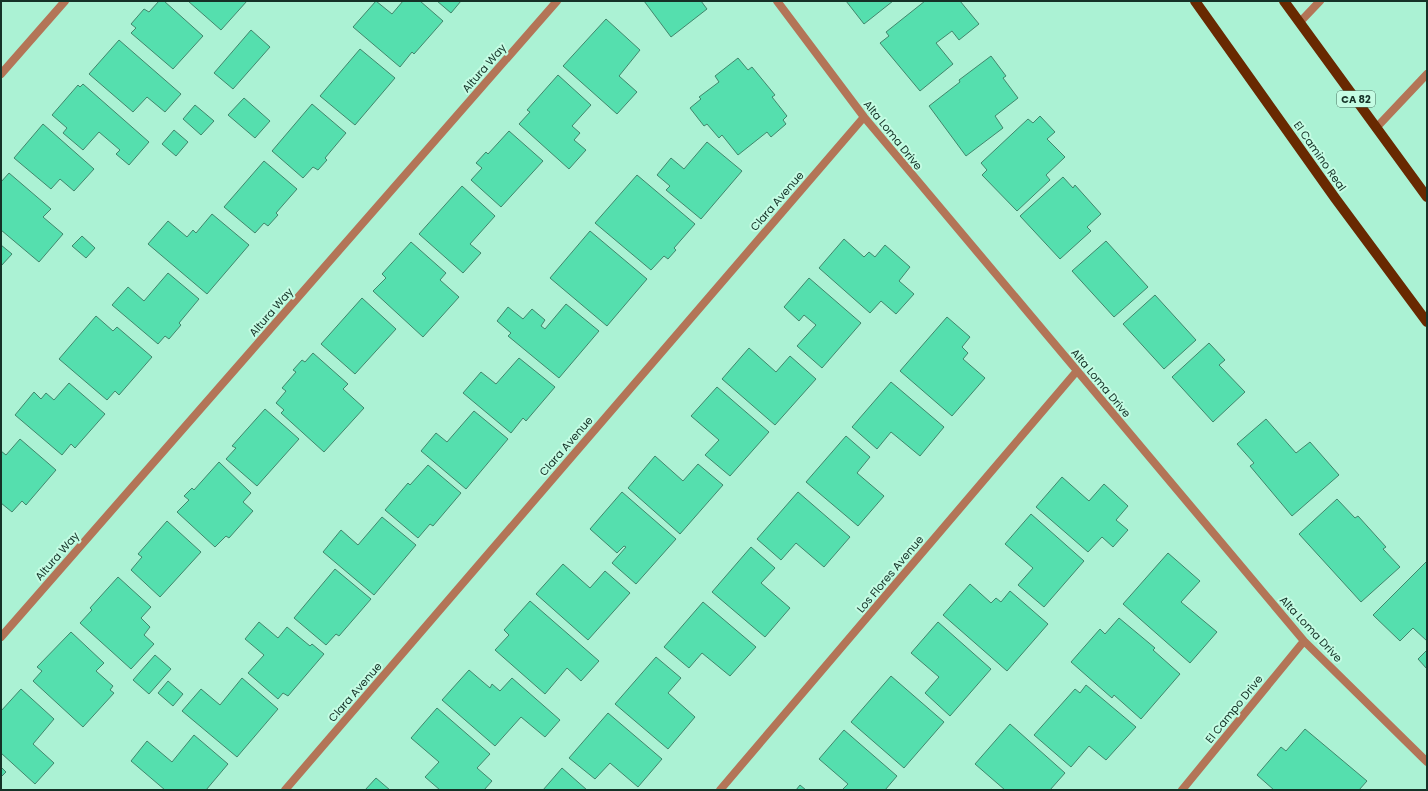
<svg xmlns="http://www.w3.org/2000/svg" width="1428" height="791" viewBox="0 0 1428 791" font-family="Poppins,sans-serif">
<rect width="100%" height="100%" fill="#abf2d4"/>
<!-- building -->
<path fill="#55dfae" stroke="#41876c" d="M159,1H164L203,36L173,69L131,33L136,28L131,24L144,9L149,12Z
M188,1H247L221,30Z
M376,1L392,14L403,1H420L443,21L414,54L412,52L400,67L353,27Z
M437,1H461L451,13Z
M644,1H701L707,9L671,37Z
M846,1H893L864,24Z
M925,1H960L979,24L959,40L952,31L936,43L953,64L920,91L880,43L889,36L886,32Z
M606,19L640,50L619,76L637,92L617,114L563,66Z
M251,30L270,47L233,89L214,73Z
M119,40L181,94L165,112L147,97L133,112L89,74Z
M360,49L395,78L355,125L320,96Z
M991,56L1006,76L1003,78L1018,98L995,116L1003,128L966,156L929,106L960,82L959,80Z
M738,58L748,70L752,67L775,95L772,97L787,116L783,120L786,124L771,137L767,132L738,155L722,135L719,138L707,124L704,126L690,108L701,99L699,97L719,82L715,76Z
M558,75L591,105L572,126L580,133L574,140L586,150L569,169L519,124L530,112L527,110Z
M83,84L149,142L129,165L116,154L120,150L99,132L83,150L63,133L67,128L52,115L78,85L80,87Z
M244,98L270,121L255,138L228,115Z
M312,104L346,133L325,158L327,160L318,170L313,167L303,178L272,151Z
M195,105L214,121L201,135L183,119Z
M1040,116L1055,132L1047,139L1065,157L1046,175L1050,180L1017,211L982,175L987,170L981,163L1028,119L1033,123Z
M43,124L94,169L74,191L60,179L51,189L14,158Z
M174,130L188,142L176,156L162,144Z
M509,131L543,161L501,207L471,180L482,168L476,163L486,152L488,154Z
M707,142L742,171L701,219L666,190L670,186L657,175L671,158L684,169Z
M264,161L297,189L276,213L278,215L268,226L264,223L255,233L224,207Z
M9,173L51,209L43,217L63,234L39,262L1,230V182Z
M637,175L695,224L674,248L676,250L668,259L664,256L651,270L595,223Z
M1063,177L1073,188L1075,185L1101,214L1087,227L1091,231L1060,259L1020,216Z
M462,186L495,216L470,244L481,253L463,273L419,234Z
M212,214L249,245L207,294L148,244L168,221L187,237L193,230L196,233Z
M590,231L647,279L607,326L550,278Z
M82,236L95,248L86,258L72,246Z
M844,239L864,257L869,252L875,257L885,245L910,267L899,281L914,294L896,314L881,301L870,313L819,268Z
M1106,241L1148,287L1114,317L1072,271Z
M411,242L446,273L440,280L459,297L423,337L373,291L386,278L382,274Z
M1,245L12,254L1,266Z
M168,273L199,299L179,323L181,325L169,339L165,336L158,344L112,305L128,287L144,301Z
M809,278L861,323L822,368L797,346L816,325L804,315L799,321L784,307Z
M1155,295L1196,340L1164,369L1123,324Z
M362,298L396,329L355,374L321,344Z
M566,304L599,331L559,378L508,336L511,333L497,321L508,307L523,319L532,309L545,320L541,326L545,329Z
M96,316L113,331L117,327L152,357L119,395L115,391L107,400L59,359Z
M947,317L970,337L962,347L968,353L963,359L985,378L952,416L900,371Z
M1209,343L1225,360L1219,365L1245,392L1213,422L1172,377Z
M749,348L776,372L790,356L816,379L775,425L722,379Z
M313,353L348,384L343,389L364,408L324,452L281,413L284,410L276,403L286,391L282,388L296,372L293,370L302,360L305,362Z
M519,358L555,387L526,421L523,418L511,433L463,393L481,372L496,384Z
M891,382L944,427L920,456L891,432L877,449L852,427Z
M69,383L105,414L75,448L71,444L62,455L15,415L34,392L41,399L46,393L54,400Z
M717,387L769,432L730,476L705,455L719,440L691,416Z
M265,409L299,439L257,486L226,459L236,448L232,446Z
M474,411L508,439L466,489L421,451L436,433L447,442Z
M1266,419L1296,453L1310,442L1339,475L1292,516L1250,466L1254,463L1237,444Z
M846,436L870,457L857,473L884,496L858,526L806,482Z
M20,439L56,470L26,505L22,501L12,512L1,503V451L6,455Z
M655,456L683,481L698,464L723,485L680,534L628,488Z
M219,462L251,493L243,502L253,511L229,538L226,536L215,547L177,512L189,500L184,496L192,488L194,490Z
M428,465L461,493L433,526L430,524L418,538L385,510L408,483L410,485Z
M1062,477L1089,501L1104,484L1128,506L1116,520L1128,530L1113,547L1102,537L1088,552L1036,507Z
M622,492L676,539L636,584L612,563L626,547L624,546L617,553L590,529Z
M798,492L850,537L824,567L796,543L781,560L757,539Z
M1337,499L1355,518L1358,516L1386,547L1383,549L1400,567L1361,602L1299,534Z
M1031,514L1084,561L1044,607L1018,585L1033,568L1005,544Z
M382,517L416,545L374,595L323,552L341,530L358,545Z
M167,521L201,552L160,597L131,570L142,557L138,554Z
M751,547L775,568L761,583L790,608L765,637L712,592Z
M1168,553L1200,581L1181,602L1217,632L1190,663L1123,604Z
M1427,561V641L1413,628L1400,641L1373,615Z
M563,564L590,588L605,571L630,593L588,640L536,594Z
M335,569L371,599L339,636L336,634L326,645L294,618Z
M118,577L151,607L141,618L150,627L144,635L154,644L131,669L80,623L92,610L90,608Z
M970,584L991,603L996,598L1001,602L1010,591L1048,624L1007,671L943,615Z
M530,601L599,661L581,681L567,668L545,694L495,650L509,635L504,630Z
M703,602L756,647L730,676L702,653L689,668L664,647Z
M1119,618L1155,648L1153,650L1180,674L1141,719L1114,695L1112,698L1071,662L1100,629L1105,634Z
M259,622L278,638L287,627L310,646L312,644L324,654L288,696L283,693L278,699L248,673L264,655L245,639Z
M938,622L991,669L950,716L925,693L939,677L911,653Z
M71,632L104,663L96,671L113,686L110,690L114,693L83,727L33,681L42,671L37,667Z
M1427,650V669L1418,659Z
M155,655L171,669L149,694L133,680Z
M656,657L681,678L668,693L695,717L668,749L615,704Z
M469,670L490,688L492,684L500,691L512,678L560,720L545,737L521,717L495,746L442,700Z
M891,676L944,722L904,768L851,722Z
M242,678L278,709L237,757L182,711L201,689L220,705Z
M168,681L183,694L173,706L158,693Z
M1086,685L1136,727L1106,760L1089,746L1071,767L1034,735L1075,689L1080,693Z
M21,689L54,719L33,744L54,763L35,784L1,753V711Z
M437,708L490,754L477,768L492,781L484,790H440L425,777L439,762L411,738Z
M608,713L662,759L638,787L610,763L595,779L569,758Z
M1010,724L1065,773L1050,790H1005L975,764Z
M1305,729L1367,781L1359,790H1274L1257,775L1281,747L1286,751Z
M844,730L897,776L885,790H842L848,784L819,759Z
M194,735L228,764L206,790H165L131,761L147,741L172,762Z
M1,767L6,772L1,777Z
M562,768L587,790H543Z
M376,778L390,790H365Z
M800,785L806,790H796Z"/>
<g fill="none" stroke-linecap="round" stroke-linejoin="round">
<!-- lane -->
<path stroke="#b37557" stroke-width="8" d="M1300,22L1320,1
M1376,128L1427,74"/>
<!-- street -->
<path stroke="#b37557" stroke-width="8" d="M777,1L864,117L1304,641L1427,762
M1,74L65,1
M1,637L557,1
M285,790L864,117
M720,790L1076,372
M1182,790L1304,641"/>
<!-- primary -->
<path stroke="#682901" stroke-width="10" d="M1195,1L1335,198L1427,322
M1284,1L1427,197"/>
</g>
<g text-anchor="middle" stroke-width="4" stroke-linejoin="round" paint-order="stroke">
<!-- shield labels -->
<rect fill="#c4fce3" stroke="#4a6f5f" stroke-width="1" x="1337" y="91" width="38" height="16" rx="3"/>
<g font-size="10" font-weight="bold" fill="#153227">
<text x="1356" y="103">CA 82</text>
</g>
<!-- street labels -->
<g font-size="11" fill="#153227" stroke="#c4fce3">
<text transform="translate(484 68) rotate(-49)" y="4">Altura Way</text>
<text transform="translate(893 135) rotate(51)" y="4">Alta Loma Drive</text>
<text transform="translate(1320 156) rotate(55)" y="4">El Camino Real</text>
<text transform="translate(777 201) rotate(-49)" y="4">Clara Avenue</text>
<text transform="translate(271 312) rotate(-49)" y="4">Altura Way</text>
<text transform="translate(1101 383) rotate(50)" y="4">Alta Loma Drive</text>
<text transform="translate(566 446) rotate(-49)" y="4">Clara Avenue</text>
<text transform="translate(57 556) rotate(-49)" y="4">Altura Way</text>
<text transform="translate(890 574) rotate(-50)" y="4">Los Flores Avenue</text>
<text transform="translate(1311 629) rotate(47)" y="4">Alta Loma Drive</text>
<text transform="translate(355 692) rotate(-49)" y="4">Clara Avenue</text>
<text transform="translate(1234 709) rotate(-51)" y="4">El Campo Drive</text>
</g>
</g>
<!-- border -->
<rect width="1428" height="791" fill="none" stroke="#153227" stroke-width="4"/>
</svg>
